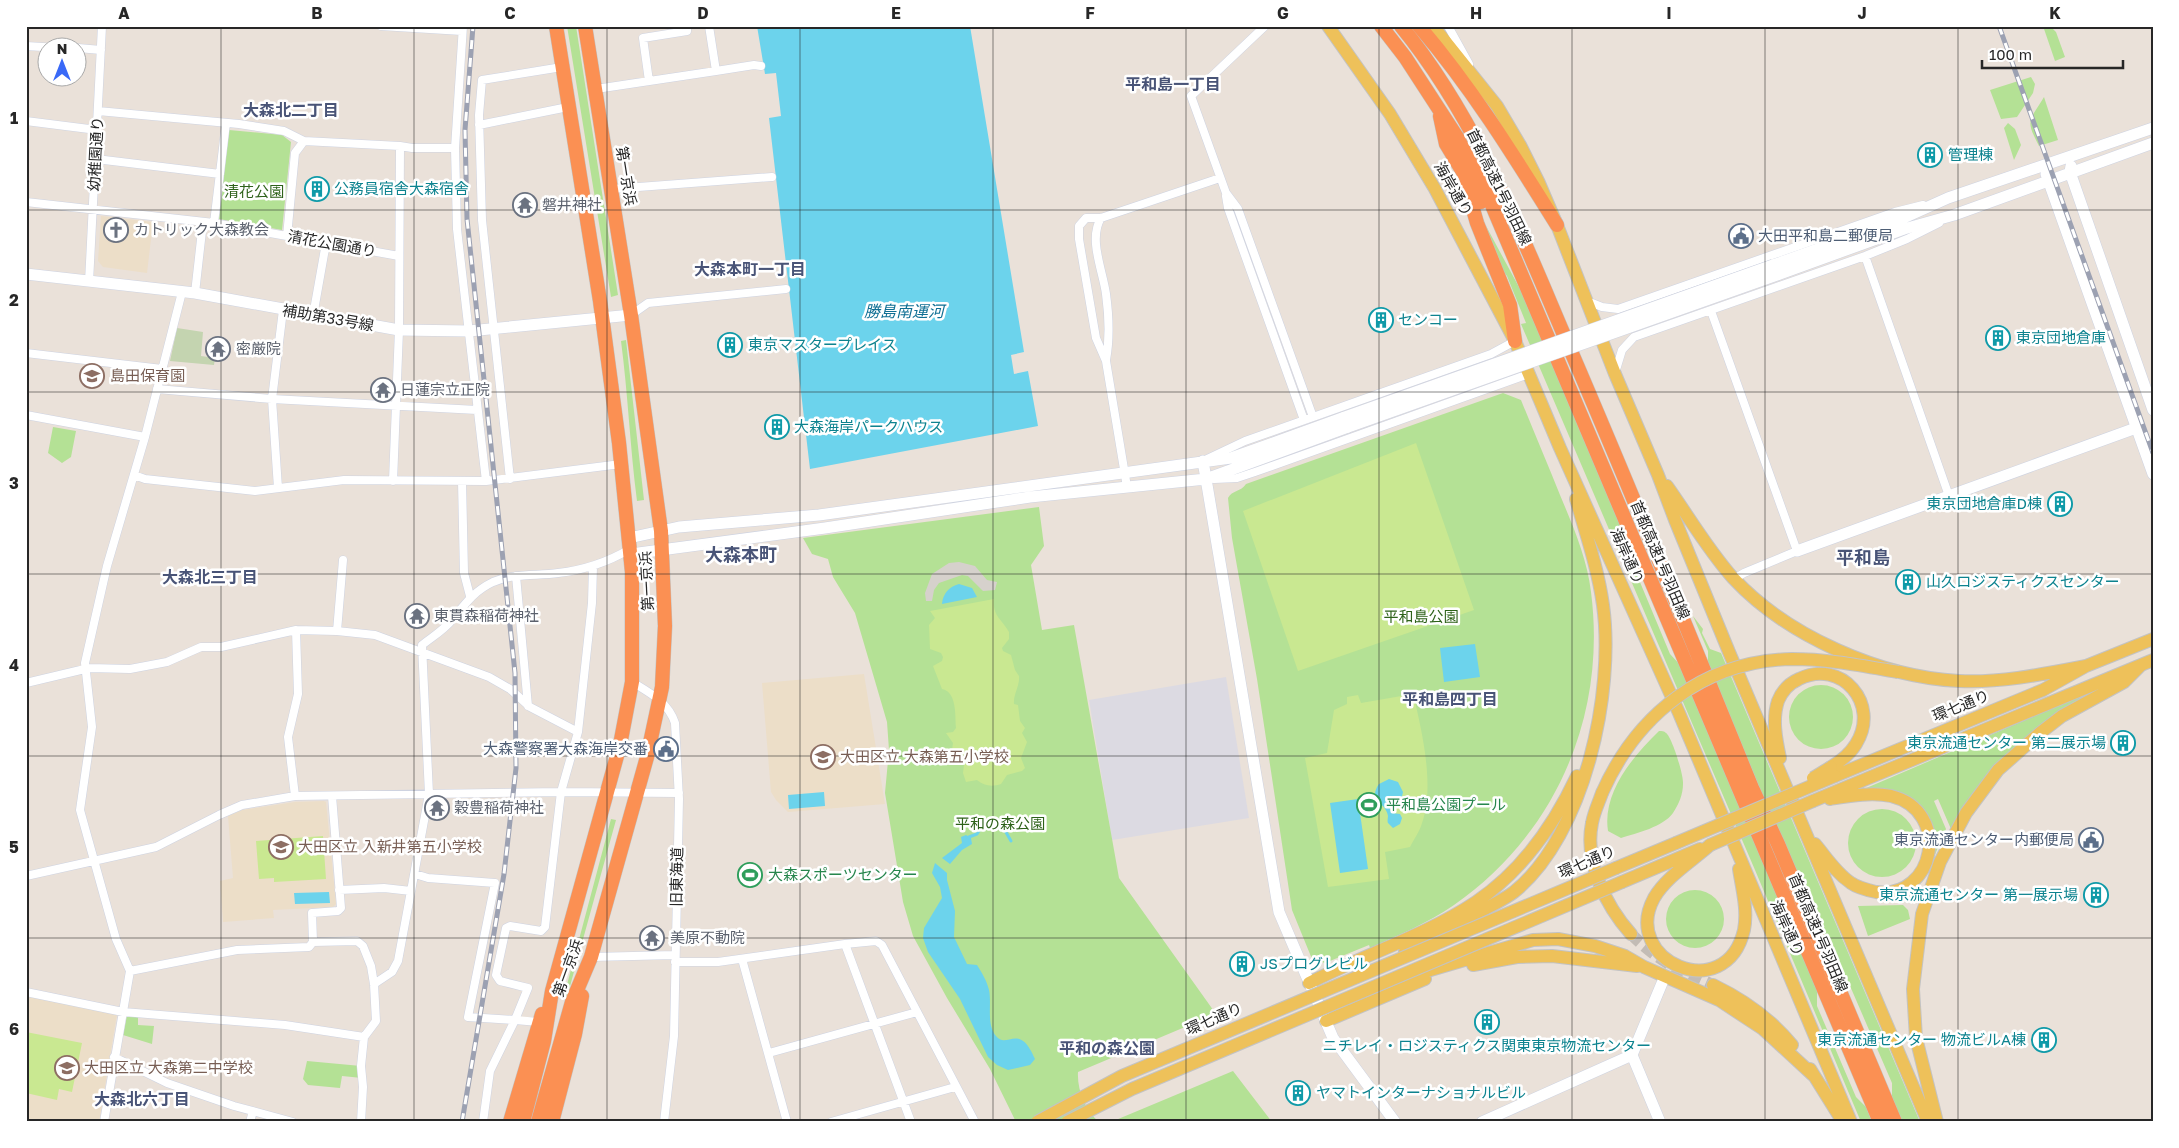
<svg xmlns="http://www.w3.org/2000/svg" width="2179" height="1148" viewBox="0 0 2179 1148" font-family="'Golos Text','Noto Sans JP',sans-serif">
<rect width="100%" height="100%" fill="#eae1d9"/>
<!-- industrial -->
<path fill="#dcdae2" d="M1226,677L1249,818L1112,840L1089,700Z"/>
<!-- education -->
<path fill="#ecdec8" d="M101,216L153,222L147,273L103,267L98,261Z
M864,674L885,804L788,812L776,800L771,792L762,683Z
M324,801L326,802L336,904L333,907L273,910L274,918L223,922L220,881L233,878L228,816L242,810L295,802Z
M26,996L117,1014L99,1122H26Z"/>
<!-- green -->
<path fill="#b4e195" d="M567,26H576L618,295L611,297Z
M2043,26H2050L2056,32L2065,57L2055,61Z
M2031,77L2035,84L2033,93L2017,117L2001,119L1990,90Z
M2044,97L2058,140L2039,146C2025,119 2029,122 2044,97Z
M2008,123L2015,129L2021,145L2014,160L2004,128Z
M229,130L282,135L291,142L282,230L219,219Z
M1486,226L1520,289L1631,546L1632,563L1670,654L1682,667L1817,989V1006L1856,1097L1866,1107L1872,1122H1861L1755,870L1521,324L1526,323L1507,276C1496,264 1488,242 1486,226Z
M626,340L644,500L637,501C630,447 628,394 621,341Z
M1503,393L1521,400C1534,432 1547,463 1560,495C1573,526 1587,558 1591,592C1607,715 1556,834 1454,905C1428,923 1399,935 1370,948L1369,945L1325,963L1312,959L1292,910L1257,679L1232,538L1228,498C1232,490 1241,492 1246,484Z
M53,427L76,431L71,457L62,463L48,453Z
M1039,507L1044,546L1031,565L1042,630L1074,625L1119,878L1216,1014L1078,1072C1077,1090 1085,1110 1099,1122H1016L990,1069L947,998L913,936L903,902L885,793L889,750L887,722L855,613L833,577L828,559L812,554L803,538Z
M1693,616L1703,629L1702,633L1710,649L1721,653L1920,1122H1901L1892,1099V1083L1847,979L1834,966L1708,664V651Z
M1789 717a32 32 0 1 1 64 0a32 32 0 1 1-64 0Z
M2093,691L2094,693C2073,706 2052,718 2032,733C1999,757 1970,793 1951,829L1938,799L1934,801L1946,829L1933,859L1934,851L1918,807L1857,792Z
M1659,731C1662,731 1664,731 1666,733C1672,737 1684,776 1683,784C1683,794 1679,804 1673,813C1663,827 1637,833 1621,838L1608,831C1602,793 1633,756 1659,731Z
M1848 843a34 34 0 1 1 68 0a34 34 0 1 1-68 0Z
M611,819L616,820L567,997L564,996Z
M1666 919a29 29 0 1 1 58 0a29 29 0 1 1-58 0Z
M1903,905L1908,910L1910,919L1868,936L1858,906Z
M127,1015H138V1025L154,1026L152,1044L123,1035Z
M307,1061L361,1066L362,1078L342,1076L340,1088L308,1085L303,1079Z
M1233,1071L1272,1122H1111Z"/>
<!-- cemetery -->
<path fill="#c4d4b0" d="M177,328L203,332L201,356L215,358L214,365L170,361Z"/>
<!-- pitch -->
<path fill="#c9e891" d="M1416,443L1474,610L1298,671L1243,511Z
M994,599C992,616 1002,619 1009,632V639L1002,648L1003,651L1011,655L1015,670L1019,676C1020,686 1013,694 1014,704L1018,705L1020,721L1025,728L1022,733L1027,742L1021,758L1025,768L1022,771L1007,775L1001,784C992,787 984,786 977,780L966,782L963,773L964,765L952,750L953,743L946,733L953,732L956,728C955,715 957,692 942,689L933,666L942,661L943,657L941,653L930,649L929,625L935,618L930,611Z
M1413,694C1422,730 1435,787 1422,823C1420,831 1414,839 1410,847L1385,852L1389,879L1328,887L1305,758L1327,753L1334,710L1347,704V697L1358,695L1361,703Z
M323,836L326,879L274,882V878L259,879L256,841Z
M26,1032L82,1043L72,1092L59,1089L57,1100L26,1093Z"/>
<!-- plaza -->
<path fill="#d6d1cc" d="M959,562L975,566L987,580L997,582L995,590L983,591L968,576L962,575L939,583L934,590L932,601H926L925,593L932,574L949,563Z"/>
<!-- water -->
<path fill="#6cd3ec" d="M757,26H970L1024,352L1011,355L1014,374L1028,371L1038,426L810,469L769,118L781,116L776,73L765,74Z
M959,584L972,588L977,597L942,604C943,593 949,587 959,584Z
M1475,644L1480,677L1444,682L1440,648Z
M1389,779L1398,782L1403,792L1401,801L1390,809L1392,813L1400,814L1402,818L1400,824L1393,828L1388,823C1387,821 1388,818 1388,816C1386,802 1367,801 1379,784Z
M824,792L825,806L789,809L788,795Z
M1358,799L1368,869L1340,873L1330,803Z
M966,835L971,838L972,844L962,850L950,864L942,858L962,843L961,837Z
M935,863L947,873V880L955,911L954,937L967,964L977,965C982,973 987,981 989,990C992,1004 986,1024 996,1036C1007,1050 1019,1021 1035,1059L1030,1065L1008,1070L997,1065L988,1057L960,999L928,952L923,938L924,928L942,898L940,887L932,873Z
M329,892L330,903L295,904L294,893Z"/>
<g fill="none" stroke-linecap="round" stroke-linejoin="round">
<!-- stream -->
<path stroke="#6cd3ec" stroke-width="3" d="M967,840L969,837L977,834L982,826L1003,827L1011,841"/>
<!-- primary-tunnel -->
<path stroke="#c3bcb5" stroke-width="12" stroke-dasharray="12 6" stroke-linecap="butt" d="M1631,934C1659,961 1678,970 1713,985"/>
<defs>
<path id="street" d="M381,26L462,31
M1265,26L1191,96L1226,193L1238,209L1313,417
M1448,26L1469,64
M26,46L59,48
M78,48L101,50
M716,71L754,65L761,66
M649,81L643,38L687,31V26
M596,89L716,71L709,26
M98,111L239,124L284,131L304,141L400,146L412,148H455L463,26
M26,121L97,130
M479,125L568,107
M455,148L457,229L486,481
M96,159L220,174
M612,189L772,177
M1226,196L1228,208L1304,420
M26,202L214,223L399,256
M1101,218C1088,239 1103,271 1106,294C1109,316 1110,338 1106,360
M214,223L226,123
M287,236L295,153L304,141
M1865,256L1949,496
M89,282L102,26
M195,293L203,222
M1587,301L1602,307L1618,309L1895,212L1923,205
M1711,311L1797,551L1744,573L1734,579
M631,315L648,303L786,289
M313,316L326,243
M26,353L162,369
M1615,373L1622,350L1634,337L1865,256L1907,239L1939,223
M157,389L272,399L477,410
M26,415L145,437
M1207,459L1245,441L1491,354L1515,341
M134,475L145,479L255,491L344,480L486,481L621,464
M510,479L482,220L479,115L482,80L562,67
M1214,479L1237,478L1255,472L1529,374
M393,481L399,330L400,146
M462,481L464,573L470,596
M1127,487L1106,361L1096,338L1079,239V226L1086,218H1101L1220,178
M278,488L272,399L283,310
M516,576L528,706
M337,631L343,560
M632,682C650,693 668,702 675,723L679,799L674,1036L664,1122
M26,683L89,668L130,669L167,662L201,647H221L296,630L337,631L375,635L489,677L510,689L530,707L578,732L561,792L545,927L541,931L510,926L506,928L496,975L500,981L528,988L515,1020L539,1022
M578,732L592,603L593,566
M295,796L288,737L298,694L296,630
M415,874L428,878L495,883L468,1017L515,1020L490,1071L483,1122
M26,876L156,847L219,815L242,805L295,796L561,792L679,793
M339,890L384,888L411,891
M313,942L312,913L338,911L341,908L332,796
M845,944L876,941L882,945L975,1122
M591,957L675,955
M742,959L787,1122
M675,962H718L845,944L911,1122
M130,971L237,950L309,947L313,942L357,941L363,946L371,966L374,984L376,1021L364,1037L361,1066L363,1087L361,1122
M374,984L392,972L398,961L429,794L422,645C432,637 444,630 452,620C465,604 474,591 493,582C514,573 537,576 558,573C584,570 608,562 630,549
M26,992L123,1012L285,1025L364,1037
M769,1053L917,1012
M114,1057L167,1083L234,1106L293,1122
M104,1122L130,971L116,939L80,810L92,727L85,663L107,566L145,437L182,292
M250,1122L253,1111
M831,1122L955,1087"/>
<path id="secondary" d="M2071,166L2070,172L2153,410
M2046,174L2153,474
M1773,265L1899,220L1948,198L2153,128
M26,274L195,293L399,330L469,331L631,315
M1777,275L1904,229L1954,215L2153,143
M1203,461L1279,912L1333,1038L1395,1122
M629,538L679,527L819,515L1231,458L1345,417
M1797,551L2136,428
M631,554L825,528L1030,497L1206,479L1348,427
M1632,1055L1665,976
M1482,1122L1632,1055L1660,1122"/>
<path id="primary" d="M1328,26L1390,114L1435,189L1515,341L1560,448L1679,713L1851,1122
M1433,26L1497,106L1520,145L1539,183L1557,225L1615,374L1658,475L1675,520L1729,652L1928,1122
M1667,486C1689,517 1708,550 1733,578C1787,636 1880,677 1959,681C2001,683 2044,674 2086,666
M1780,758C1776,739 1772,719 1778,701C1782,691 1790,683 1799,679C1841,658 1881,704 1856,744C1850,754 1841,761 1831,767
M1835,776L2043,690L2086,666L2153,639
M1602,793C1599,802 1594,812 1592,823C1584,862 1606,906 1631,934
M1813,801L2153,660
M1815,844C1826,857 1836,873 1851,883C1858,888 1867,890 1876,892C1935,900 1952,811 1891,796C1871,792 1849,796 1830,799
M1710,845C1692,861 1666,877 1654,898C1620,961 1726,1007 1744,930C1748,910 1742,889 1739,869
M1616,868L1676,843
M1622,882L1700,849
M1405,952C1424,941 1444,929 1464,919C1481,911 1499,903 1514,892C1585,835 1615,691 1603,605C1598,569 1586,534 1576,499
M1473,965L1517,957L1552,956L1637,966
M1410,976L1533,940L1558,939L1595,946L1625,956L1644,967L1719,1000L1763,1029L1813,1075
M1309,983C1363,955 1425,936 1476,902C1522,871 1554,825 1577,776
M1713,985C1744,1000 1771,1019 1792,1045
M1326,1021L1425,979
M1810,1069L1843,1122
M1937,1122L1916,1038L1913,989L1922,914L1940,862L1966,813L1998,770L2040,733L2062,716L2124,682L2141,665"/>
<path id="highway" d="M1381,26L1405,57L1457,137L1489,198L1880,1122
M1401,26C1476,118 1518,227 1564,335C1629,485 1690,636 1752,788L1778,844L1895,1122
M1419,26C1472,88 1514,156 1557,225
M1440,116L1446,144L1481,202
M1466,185L1477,223L1510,305L1515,341
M510,1122L542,1014
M523,1122L544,1041L552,991L620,745L632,682V572L619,443L600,301L556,26
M538,1122L572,1002L591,957L647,757L662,687L665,626L661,531L631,315L585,26
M552,1122L575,1034L582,996"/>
</defs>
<!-- street casing -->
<use href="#street" stroke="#ced3e1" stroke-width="9"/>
<!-- secondary casing -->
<use href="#secondary" stroke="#ced3e1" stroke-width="12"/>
<!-- primary casing -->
<use href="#primary" stroke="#c3c3c3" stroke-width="14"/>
<!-- highway casing -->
<use href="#highway" stroke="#c3c3c3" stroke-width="15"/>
<!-- street -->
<use href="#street" stroke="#fff" stroke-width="8"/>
<!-- secondary -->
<use href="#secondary" stroke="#fff" stroke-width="11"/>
<!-- primary -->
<use href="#primary" stroke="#eec15a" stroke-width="12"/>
<!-- highway -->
<use href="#highway" stroke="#fb9053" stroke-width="14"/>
<defs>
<path id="rail" d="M1999,26L2153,453
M462,1122L504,874L516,768L515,673L467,219L465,130L473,26"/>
</defs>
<!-- rail casing -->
<use href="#rail" stroke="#9ca1b2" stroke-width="5"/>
<!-- rail -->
<use href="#rail" stroke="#fff" stroke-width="3" stroke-dasharray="9" stroke-linecap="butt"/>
<defs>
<path id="secondary-bridge" d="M1345,417L1773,265
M1348,427L1777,275"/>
<path id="primary-bridge" d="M1813,778L1831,767
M1602,793C1637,714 1704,661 1792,659C1828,659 1863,666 1898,672
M1676,843L1835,776
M1710,845L1813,801
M1037,1122L1122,1076L1616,868
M1067,1122L1132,1089L1622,882"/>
</defs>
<!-- secondary-bridge casing -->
<use href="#secondary-bridge" stroke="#ced3e1" stroke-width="12" stroke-linecap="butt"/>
<!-- primary-bridge casing -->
<use href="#primary-bridge" stroke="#c3c3c3" stroke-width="14" stroke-linecap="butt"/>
<!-- secondary-bridge -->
<use href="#secondary-bridge" stroke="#fff" stroke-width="11"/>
<!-- primary-bridge -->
<use href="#primary-bridge" stroke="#eec15a" stroke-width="12"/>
</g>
<!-- grid -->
<path fill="none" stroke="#272727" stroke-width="1" stroke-opacity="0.55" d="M221,26V1122M414,26V1122M607,26V1122M800,26V1122M993,26V1122M1186,26V1122M1379,26V1122M1572,26V1122M1765,26V1122M1958,26V1122M26,210H2153M26,392H2153M26,574H2153M26,756H2153M26,938H2153"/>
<!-- icons -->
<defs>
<symbol id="building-ring" viewBox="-11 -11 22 22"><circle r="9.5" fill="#fff" stroke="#0f9aa8" stroke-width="1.5"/><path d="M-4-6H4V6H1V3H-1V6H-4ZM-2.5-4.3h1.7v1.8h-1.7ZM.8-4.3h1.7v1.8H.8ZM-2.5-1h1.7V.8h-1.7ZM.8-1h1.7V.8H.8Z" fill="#0f9aa8"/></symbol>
<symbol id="temple-ring" viewBox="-11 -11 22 22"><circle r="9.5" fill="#fff" stroke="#6b7280" stroke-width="1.5"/><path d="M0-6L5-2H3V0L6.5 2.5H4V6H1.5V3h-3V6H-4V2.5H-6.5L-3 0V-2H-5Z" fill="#6b7280"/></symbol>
<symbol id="church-ring" viewBox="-11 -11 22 22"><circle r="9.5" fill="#fff" stroke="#6b7280" stroke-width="1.5"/><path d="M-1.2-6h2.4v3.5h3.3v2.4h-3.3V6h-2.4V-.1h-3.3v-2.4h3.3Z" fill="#6b7280"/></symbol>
<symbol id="civic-ring" viewBox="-11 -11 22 22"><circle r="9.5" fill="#fff" stroke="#5c6f8a" stroke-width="1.5"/><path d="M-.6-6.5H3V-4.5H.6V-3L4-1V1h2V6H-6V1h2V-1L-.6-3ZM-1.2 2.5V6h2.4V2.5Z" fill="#5c6f8a"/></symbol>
<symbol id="school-ring" viewBox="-11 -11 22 22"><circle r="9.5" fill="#fff" stroke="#8d6e63" stroke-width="1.5"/><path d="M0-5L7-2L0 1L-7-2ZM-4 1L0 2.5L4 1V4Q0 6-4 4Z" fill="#8d6e63"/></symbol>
<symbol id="stadium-ring" viewBox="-11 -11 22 22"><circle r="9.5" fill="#fff" stroke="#2e9e5b" stroke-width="1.5"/><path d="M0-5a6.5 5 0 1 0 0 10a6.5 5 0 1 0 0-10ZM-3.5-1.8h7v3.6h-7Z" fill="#2e9e5b"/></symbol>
</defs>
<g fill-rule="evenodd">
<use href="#building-ring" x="1916" y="141" width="28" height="28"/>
<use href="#building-ring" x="303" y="175" width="28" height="28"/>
<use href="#temple-ring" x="511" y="191" width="28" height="28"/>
<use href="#church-ring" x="102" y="216" width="28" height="28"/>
<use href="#civic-ring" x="1727" y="222" width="28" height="28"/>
<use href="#building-ring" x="1367" y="306" width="28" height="28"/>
<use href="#building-ring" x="1984" y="324" width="28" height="28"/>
<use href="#building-ring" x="716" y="331" width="28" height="28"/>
<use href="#temple-ring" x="204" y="335" width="28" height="28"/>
<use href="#school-ring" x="78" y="362" width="28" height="28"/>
<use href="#temple-ring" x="369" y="376" width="28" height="28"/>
<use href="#building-ring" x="763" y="413" width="28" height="28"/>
<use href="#building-ring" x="2046" y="490" width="28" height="28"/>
<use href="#building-ring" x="1894" y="568" width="28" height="28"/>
<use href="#temple-ring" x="403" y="602" width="28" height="28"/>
<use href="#building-ring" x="2109" y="729" width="28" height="28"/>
<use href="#civic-ring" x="652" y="735" width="28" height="28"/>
<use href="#school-ring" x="809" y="743" width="28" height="28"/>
<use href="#stadium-ring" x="1355" y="791" width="28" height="28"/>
<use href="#temple-ring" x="423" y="794" width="28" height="28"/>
<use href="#civic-ring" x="2077" y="826" width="28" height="28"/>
<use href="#school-ring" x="267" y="833" width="28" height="28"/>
<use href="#stadium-ring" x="736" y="861" width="28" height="28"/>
<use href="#building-ring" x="2082" y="881" width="28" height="28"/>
<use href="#temple-ring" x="638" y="924" width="28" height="28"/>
<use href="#building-ring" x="1228" y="950" width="28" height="28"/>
<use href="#building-ring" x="1473" y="1008" width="28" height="28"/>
<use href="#building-ring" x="2030" y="1026" width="28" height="28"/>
<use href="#school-ring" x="53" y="1054" width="28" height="28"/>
<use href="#building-ring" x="1284" y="1079" width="28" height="28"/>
</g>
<g text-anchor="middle" stroke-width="5" stroke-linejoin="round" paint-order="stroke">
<!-- street labels -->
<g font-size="15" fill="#272727" stroke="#fff">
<text transform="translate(96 154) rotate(-87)" y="5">幼稚園通り</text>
<text transform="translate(626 176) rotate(81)" y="5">第一京浜</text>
<text transform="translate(1499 187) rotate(64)" y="5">首都高速1号羽田線</text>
<text transform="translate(1453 189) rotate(60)" y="5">海岸通り</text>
<text transform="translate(332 244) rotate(10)" y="5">清花公園通り</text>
<text transform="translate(328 318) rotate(10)" y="5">補助第33号線</text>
<text transform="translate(1627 556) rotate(66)" y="5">海岸通り</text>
<text transform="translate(1660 560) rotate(67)" y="5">首都高速1号羽田線</text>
<text transform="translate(647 581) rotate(-93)" y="5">第一京浜</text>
<text transform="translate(1961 706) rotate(-22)" y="5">環七通り</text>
<text transform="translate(1587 862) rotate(-23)" y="5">環七通り</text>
<text transform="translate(677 877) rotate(-89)" y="5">旧東海道</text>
<text transform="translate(1787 928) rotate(66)" y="5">海岸通り</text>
<text transform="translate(1818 933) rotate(67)" y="5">首都高速1号羽田線</text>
<text transform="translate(568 968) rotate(-70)" y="5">第一京浜</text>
<text transform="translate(1214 1019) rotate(-23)" y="5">環七通り</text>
</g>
<!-- culture labels -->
<g font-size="15" fill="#0d838f" stroke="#fff" text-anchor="start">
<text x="1948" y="160">管理棟</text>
<text x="334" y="194">公務員宿舎大森宿舎</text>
<text x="1398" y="325">センコー</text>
<text x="2016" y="343">東京団地倉庫</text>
<text x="748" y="350">東京マスタープレイス</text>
<text x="794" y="432">大森海岸パークハウス</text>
<text x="2042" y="509" text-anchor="end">東京団地倉庫D棟</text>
<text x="1926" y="587">山久ロジスティクスセンター</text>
<text x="2106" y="748" text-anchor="end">東京流通センター 第二展示場</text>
<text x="2078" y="900" text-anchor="end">東京流通センター 第一展示場</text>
<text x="1260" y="969">JSプログレビル</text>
<text x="2026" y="1045" text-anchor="end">東京流通センター 物流ビルA棟</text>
<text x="1487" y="1051" text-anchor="middle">ニチレイ・ロジスティクス関東東京物流センター</text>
<text x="1316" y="1098">ヤマトインターナショナルビル</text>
</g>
<!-- park labels -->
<g font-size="15" fill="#2e621a" stroke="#fff">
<text x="254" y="197">清花公園</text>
<text x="1421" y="622">平和島公園</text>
<text x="1000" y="829">平和の森公園</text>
</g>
<!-- worship labels -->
<g font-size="15" fill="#5b616d" stroke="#fff" text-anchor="start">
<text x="542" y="210">磐井神社</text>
<text x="134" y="235">カトリック大森教会</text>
<text x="236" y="354">密厳院</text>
<text x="400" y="395">日蓮宗立正院</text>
<text x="434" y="621">東貫森稲荷神社</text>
<text x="454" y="813">穀豊稲荷神社</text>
<text x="670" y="943">美原不動院</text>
</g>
<!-- service labels -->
<g font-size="15" fill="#4e5e75" stroke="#fff" text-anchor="end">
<text x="1758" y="241" text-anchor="start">大田平和島二郵便局</text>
<text x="648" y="754">大森警察署大森海岸交番</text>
<text x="2074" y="845">東京流通センター内郵便局</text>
</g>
<!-- education labels -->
<g font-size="15" fill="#785e54" stroke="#fff" text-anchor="start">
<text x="110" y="381">島田保育園</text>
<text x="840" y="762">大田区立 大森第五小学校</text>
<text x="298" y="852">大田区立 入新井第五小学校</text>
<text x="84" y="1073">大田区立 大森第二中学校</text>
</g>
<!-- leisure labels -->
<g font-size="15" fill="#27864d" stroke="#fff" text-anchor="start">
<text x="1386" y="810">平和島公園プール</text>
<text x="768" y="880">大森スポーツセンター</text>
</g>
<!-- neighbourhood labels -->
<g font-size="16" font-weight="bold" fill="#495477" stroke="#fff">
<text x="1173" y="90">平和島一丁目</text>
<text x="291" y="116">大森北二丁目</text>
<text x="750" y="275">大森本町一丁目</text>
<text x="210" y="583">大森北三丁目</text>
<text x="1450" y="705">平和島四丁目</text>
<text x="1107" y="1054">平和の森公園</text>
<text x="142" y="1105">大森北六丁目</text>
</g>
<!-- water labels -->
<g font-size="16" font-style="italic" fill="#0f6f94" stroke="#fff">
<text x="904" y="317">勝島南運河</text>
</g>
<!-- quarter labels -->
<g font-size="18" font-weight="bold" fill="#495477" stroke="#fff">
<text x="741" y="561">大森本町</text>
<text x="1863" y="564">平和島</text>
</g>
</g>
<!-- border -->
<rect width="2179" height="1148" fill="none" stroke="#ffffff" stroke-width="55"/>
<!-- north arrow -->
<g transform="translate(62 62)"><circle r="24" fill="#ffffff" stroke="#a9a9a9"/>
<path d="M0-4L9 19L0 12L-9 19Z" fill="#3969f7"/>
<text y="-8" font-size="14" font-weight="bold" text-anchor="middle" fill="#272727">N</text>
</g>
<!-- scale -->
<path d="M1982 60v8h141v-8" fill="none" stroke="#272727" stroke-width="2.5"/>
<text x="1989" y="60" font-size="15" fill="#272727" stroke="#ffffff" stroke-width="4" paint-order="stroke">100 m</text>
<rect x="28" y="28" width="2124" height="1092" fill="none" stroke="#272727" stroke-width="2"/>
<g font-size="16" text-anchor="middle" font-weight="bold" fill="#272727">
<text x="124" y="19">A</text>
<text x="317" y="19">B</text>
<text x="510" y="19">C</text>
<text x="703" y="19">D</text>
<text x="896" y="19">E</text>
<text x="1090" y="19">F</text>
<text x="1283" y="19">G</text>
<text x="1476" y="19">H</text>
<text x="1669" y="19">I</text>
<text x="1862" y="19">J</text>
<text x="2055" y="19">K</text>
<text x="14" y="124">1</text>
<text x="14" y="306">2</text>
<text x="14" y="489">3</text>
<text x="14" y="671">4</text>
<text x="14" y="853">5</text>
<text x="14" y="1035">6</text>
</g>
</svg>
